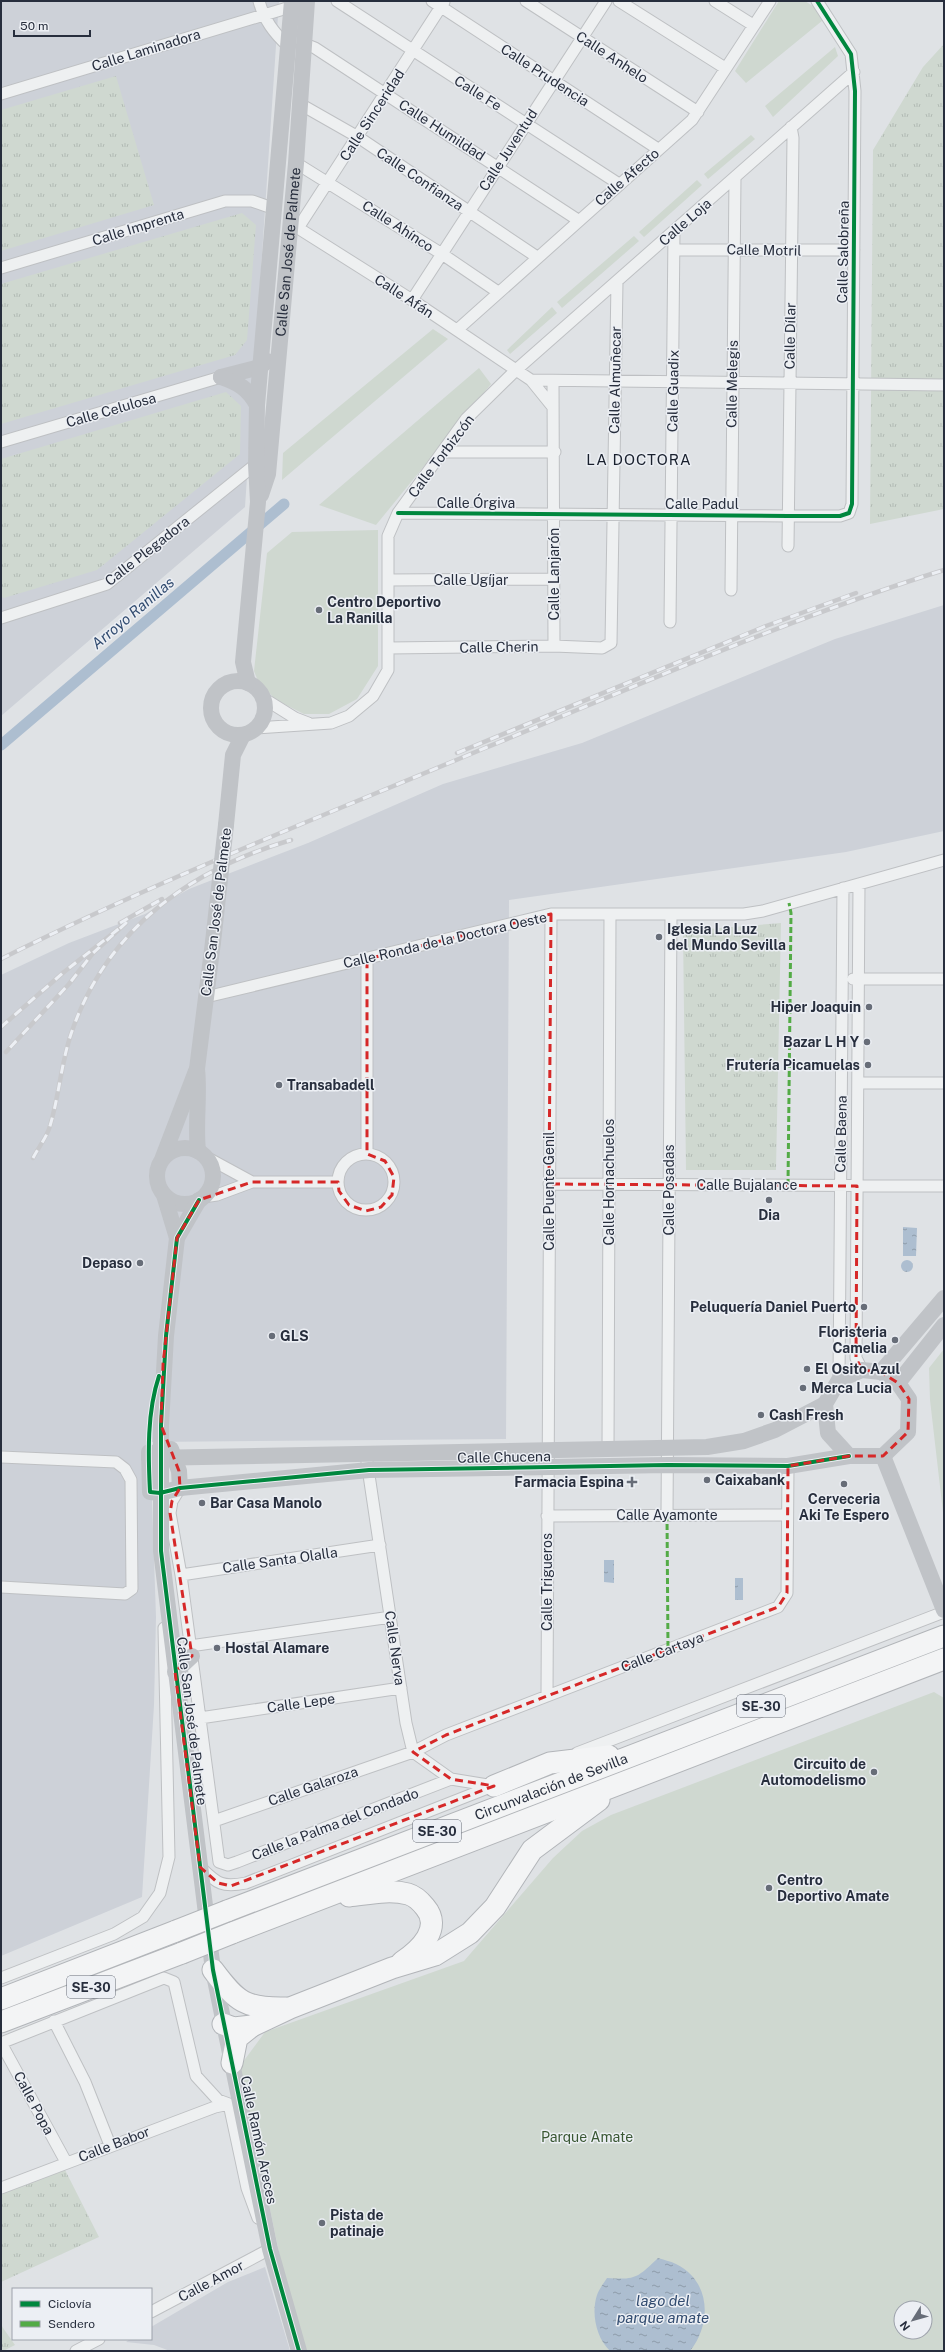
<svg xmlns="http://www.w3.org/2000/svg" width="945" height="2352" viewBox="0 0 945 2352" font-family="'Public Sans',sans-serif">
<defs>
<pattern id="grass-tufts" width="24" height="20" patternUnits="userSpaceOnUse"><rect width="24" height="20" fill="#cfd8d0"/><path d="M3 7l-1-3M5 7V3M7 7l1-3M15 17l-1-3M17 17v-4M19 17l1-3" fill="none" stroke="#b2bab4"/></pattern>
<pattern id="water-ripples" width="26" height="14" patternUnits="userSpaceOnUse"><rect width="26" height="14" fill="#adbed0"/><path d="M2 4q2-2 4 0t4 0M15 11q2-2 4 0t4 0" fill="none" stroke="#8d9baa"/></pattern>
</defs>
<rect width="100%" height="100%" fill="#dfe2e5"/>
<!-- built -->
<path fill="#cdd1d8" d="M1,1H279L245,507L1,716Z
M944,605V831L846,852L509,900L506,1439L150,1442L156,1617L154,1705L142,1897L1,1956V975L69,943L145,914L189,889L308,843L443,784L582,743L835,639Z
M265,2267L290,2351H170L154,2345L126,2342L130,2339H151V2327L228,2282Z"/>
<!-- grass -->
<path fill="url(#grass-tufts)" d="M944,44V509L870,524L873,150L923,67Z
M116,76L154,205L1,251V110Z
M242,213L256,225L247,340L235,355L1,424V284Z
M226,392L241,406L240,454L97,570L4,598L1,596V459Z
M781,923L776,1170H686L683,931Z
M63,2166L99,2237L1,2282V2190Z
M1,2325L15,2345L3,2351H1Z"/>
<!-- park -->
<path fill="#cfd8d0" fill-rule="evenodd" d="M779,1H805L828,16L746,83L735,71Z
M835,47L838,56L773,117L765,106Z
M751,135L755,139L708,179L704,174Z
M697,180L702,185L644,237L639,232Z
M634,236L639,241L562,308L557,302Z
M552,307L557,313L510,354L507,350Z
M433,329L448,339L282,480L283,453Z
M479,368L491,384L376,525L319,505Z
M378,530V666L357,699L329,714H304L276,700L258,681L254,671L267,553L292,532Z
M944,1349V1521L930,1400L929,1368Z
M934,1692L944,1698V2351H305L281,2262L240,2066L265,2032L464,1961L553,1858L582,1831L611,1815ZM901,2308H925V2332H901Z"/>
<!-- water -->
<path fill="url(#water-ripples)" d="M903,1227L917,1228L916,1256H903Z
M901 1266a6 6 0 1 1 12 0a6 6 0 1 1-12 0Z
M604,1560H614V1583L604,1582Z
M735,1578H743V1600H735Z
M658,2258C664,2260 670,2261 676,2264C711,2281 712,2324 690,2351H610C596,2338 591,2313 597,2295C599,2289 604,2283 607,2278C636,2280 637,2278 658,2258Z"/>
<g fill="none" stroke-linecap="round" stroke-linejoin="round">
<!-- canal -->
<path stroke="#adbed0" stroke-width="11" d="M1,745L284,504"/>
<defs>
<path id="street" d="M259,1C264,20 274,33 288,46
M337,1L619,184
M432,1L658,149
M526,1L698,112
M619,1L725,68
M715,1L753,25
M305,44L315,48L578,220
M1,94L297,5
M300,104L358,137L537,257
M296,163L442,254L498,292
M290,226L298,228L412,300L531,380L552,406
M298,228L444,2
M674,250H854
M1,268L225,201H252L275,209
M412,300L606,1
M457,330L692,120L770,1
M531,380L944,385
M553,381L554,646
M1,442L221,377
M442,452H555
M398,513L788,516H840L849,513L852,504L855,91L851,54L817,1
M788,546L793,138L791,127
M388,580L554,579
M731,590L735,178
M1,618L107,584L256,464
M670,622L674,232
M389,648L554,646L602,648L611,643L617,282
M263,698L295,718L308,723
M256,728L331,723L349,716L373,696L388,670V536L398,513L466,419L516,370L854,72
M859,884L856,1358L862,1370
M367,959V1154
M853,979H944
M206,997L551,914H744L763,911L944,860
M858,1083H944
M338 1182a28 28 0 1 1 56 0a28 28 0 1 1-56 0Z
M206,1157L252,1182
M549,1184L944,1186
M203,1197L217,1195L252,1182H338
M839,1380L843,888
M608,1450L610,914
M366,1455L406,1723L413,1752L451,1779L494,1786
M1,1457L116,1462L125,1469L131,1480L132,1589L125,1594L1,1587
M180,1488L172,1501L170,1513L181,1575L219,1862L228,1865L237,1862L451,1779
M667,1515L671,915
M547,1516L787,1515
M181,1575L380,1545
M190,1646L391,1617
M547,1696L551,914
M200,1718L401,1688
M577,1753L944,1612
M214,1821L413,1752L446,1735L778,1607L787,1593L788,1466
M200,1867C217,1883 221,1888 246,1883L493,1786
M1,1978L114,1934L143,1917L160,1893L169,1857L164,1628
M54,2021L85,2082L110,2145
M1,2043L164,1978L174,1982L196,2076L218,2100L229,2104L247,2188L258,2218
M1,2043L66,2162
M1,2188L215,2107L229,2104
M151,2312L270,2249L268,2243
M76,2351L99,2339"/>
<g id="highway">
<path d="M494,1786L550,1763L609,1756"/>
<path d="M349,1896C368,1894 389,1889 408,1894C415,1896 421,1902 425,1907C443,1928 420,1950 402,1962"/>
<path id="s2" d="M227,1911L944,1636"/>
<path d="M232,1933L944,1659"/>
<path d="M213,1970C237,2002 245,2009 286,2008"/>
<path d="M1,1999L176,1931"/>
<path d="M1,2022L182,1953"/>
<path d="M223,2024L234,2028L252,2026"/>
<path d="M232,2063L237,2038L252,2026L290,2008L392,1968L435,1955L470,1933L495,1907L532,1850L599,1800"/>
</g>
</defs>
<!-- street casing -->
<use href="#street" stroke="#bec0c3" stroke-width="13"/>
<!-- highway casing -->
<use href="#highway" stroke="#b2b5b9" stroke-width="23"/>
<!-- street -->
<use href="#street" stroke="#eef0f1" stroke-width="11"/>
<!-- secondary -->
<g stroke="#c0c3c7" stroke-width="16">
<path d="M221,377L260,367L267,361"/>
<path d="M221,377C238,383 248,388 257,405"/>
<path id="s1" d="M261,495L268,474L296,163L307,1"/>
<circle cx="238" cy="708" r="27"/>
<path d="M248,683L243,662L258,502L256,464L257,405L292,1"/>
<path d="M226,825L233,755L243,735"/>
<circle cx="185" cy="1176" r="28"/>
<path d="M198,1151C195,1123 200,1096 197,1069L213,942"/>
<path d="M163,1157L196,1071"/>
<path d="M164,1195L177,1238"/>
<path d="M199,1200L177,1238L166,1336L161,1425V1551L213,1970L270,2249L299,2351"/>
<path d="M862,1370L881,1372L898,1383L909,1399L908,1432L883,1456H849L828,1433L825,1404L839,1380Z"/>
<path d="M881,1372L944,1298"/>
<path d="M898,1383L944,1325"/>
<path d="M171,1449L179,1471L180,1488"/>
<path d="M149,1452L150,1492L160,1493L180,1488L369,1470L668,1465L788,1466L849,1456"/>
<path d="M883,1456L944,1610"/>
<path d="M149,1458L707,1447L744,1441L775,1430L825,1404"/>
<path d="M175,1672L192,1656"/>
</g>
<!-- highway -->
<use href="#highway" stroke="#f3f4f5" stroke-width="21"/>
<defs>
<path id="rail" d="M457,753L766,626L856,593
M120,923L162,899
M1,959C158,880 323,816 485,748C637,686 787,619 944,570
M1,1027L64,972L126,923L93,953L69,984L6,1052
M33,1158C38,1148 47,1137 50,1126C59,1096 61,1064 71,1034C106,930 189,870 291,840"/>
</defs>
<!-- rail casing -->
<use href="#rail" stroke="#c8c9cc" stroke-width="4.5"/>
<!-- rail -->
<use href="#rail" stroke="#eceff4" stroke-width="3" stroke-dasharray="9" stroke-linecap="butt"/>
<defs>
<path id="highway-bridge" d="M176,1931L227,1911
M182,1953L232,1933"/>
</defs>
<!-- highway-bridge casing -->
<use href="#highway-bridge" stroke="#b2b5b9" stroke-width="23" stroke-linecap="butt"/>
<!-- secondary-bridge -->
<path stroke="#c0c3c7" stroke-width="16" d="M213,942L226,825"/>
<!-- highway-bridge -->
<use href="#highway-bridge" stroke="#f3f4f5" stroke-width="21"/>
<!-- quiet -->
<path stroke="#53ab46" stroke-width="3" stroke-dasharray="6 3" stroke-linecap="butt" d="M788,1185L791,913L789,903
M667,1515L668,1650"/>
<defs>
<path id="cycleway" d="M398,513L788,516H840L849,513L852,504L855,91L851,54L817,1
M199,1200L177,1238L166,1336L161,1425V1551L213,1970L270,2249L299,2351
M159,1376C147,1412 148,1454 150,1492L160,1493L180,1488L369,1470L668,1465L788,1466L849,1456"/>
</defs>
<!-- cycleway casing -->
<use href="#cycleway" stroke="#eceff4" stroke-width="6"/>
<!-- cycleway -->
<use href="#cycleway" stroke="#00873e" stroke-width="4"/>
</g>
<!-- marked area -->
<path fill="none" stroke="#d62828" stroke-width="3" stroke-dasharray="8 5" stroke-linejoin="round" d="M551,914L549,1184L857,1186L856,1358L862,1370L881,1372L898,1383L909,1399L908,1432L883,1456H849L788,1466L787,1593L778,1607L446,1735L413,1752L451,1779L494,1786L231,1886L218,1883L200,1867L175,1672L192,1656L170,1513L172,1501L180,1488L179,1471L161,1425L163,1364L177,1238L199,1200L252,1182H338L339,1191L349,1205L366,1211L381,1207L392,1195L394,1177L385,1161L367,1154V959Z"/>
<!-- markers -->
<g fill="#676d78" stroke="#eceff4" stroke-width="1.5">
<circle cx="319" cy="610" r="4"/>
<circle cx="659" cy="937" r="4"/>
<circle cx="869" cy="1007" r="4"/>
<circle cx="867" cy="1042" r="4"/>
<circle cx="868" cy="1065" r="4"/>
<circle cx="279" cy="1085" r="4"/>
<circle cx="769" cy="1200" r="4"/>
<circle cx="140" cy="1263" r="4"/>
<circle cx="864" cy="1307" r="4"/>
<circle cx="272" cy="1336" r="4"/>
<circle cx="895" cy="1340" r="4"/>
<circle cx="807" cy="1369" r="4"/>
<circle cx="803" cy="1388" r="4"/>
<circle cx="761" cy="1415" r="4"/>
<circle cx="707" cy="1480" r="4"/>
<path d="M630 1476h4v4h4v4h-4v4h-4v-4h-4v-4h4z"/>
<circle cx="844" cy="1484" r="4"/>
<circle cx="202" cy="1503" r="4"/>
<circle cx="217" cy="1648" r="4"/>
<circle cx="874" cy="1772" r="4"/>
<circle cx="769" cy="1888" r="4"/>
<circle cx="322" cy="2223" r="4"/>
</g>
<g text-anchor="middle" stroke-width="3" stroke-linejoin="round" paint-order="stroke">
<!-- shield labels -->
<g fill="#eceff4" stroke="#626874" stroke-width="1">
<rect x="737" y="1695" width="48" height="22" rx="3"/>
<rect x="413" y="1820" width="48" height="22" rx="3"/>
<rect x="67" y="1976" width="48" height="22" rx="3"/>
</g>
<g font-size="13" font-weight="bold" fill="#272e3d">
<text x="761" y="1711">SE-30</text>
<text x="437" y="1836">SE-30</text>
<text x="91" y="1992">SE-30</text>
</g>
<!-- street labels -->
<g font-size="14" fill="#272e3d" stroke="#eceff4">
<text transform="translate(146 50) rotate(-17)" y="5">Calle Laminadora</text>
<text transform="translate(612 57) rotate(33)" y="5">Calle Anhelo</text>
<text transform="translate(545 75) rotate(33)" y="5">Calle Prudencia</text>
<text transform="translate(478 93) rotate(32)" y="5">Calle Fe</text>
<text transform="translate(372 115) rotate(-57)" y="5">Calle Sinceridad</text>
<text transform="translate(442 130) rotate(33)" y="5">Calle Humildad</text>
<text transform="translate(508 150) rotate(-57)" y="5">Calle Juventud</text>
<text transform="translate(627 177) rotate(-41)" y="5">Calle Afecto</text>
<text transform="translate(420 179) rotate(34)" y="5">Calle Confianza</text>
<text transform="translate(685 222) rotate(-41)" y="5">Calle Loja</text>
<text transform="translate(398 226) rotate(33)" y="5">Calle Ahínco</text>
<text transform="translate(138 227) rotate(-17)" y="5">Calle Imprenta</text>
<text transform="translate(764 250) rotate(1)" y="5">Calle Motril</text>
<text dy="5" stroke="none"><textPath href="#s1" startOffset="245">Calle San José de Palmete</textPath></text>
<text transform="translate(843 252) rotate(-89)" y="5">Calle Salobreña</text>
<text transform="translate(404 296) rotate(33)" y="5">Calle Afán</text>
<text transform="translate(790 336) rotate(-89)" y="5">Calle Dílar</text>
<text transform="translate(615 380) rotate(-89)" y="5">Calle Almuñecar</text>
<text transform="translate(732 384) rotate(-89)" y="5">Calle Melegis</text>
<text transform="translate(673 391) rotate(-89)" y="5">Calle Guadix</text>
<text transform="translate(111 410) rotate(-16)" y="5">Calle Celulosa</text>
<text transform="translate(441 456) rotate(-53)" y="5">Calle Torbizcón</text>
<text x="476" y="508">Calle Órgiva</text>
<text x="702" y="509">Calle Padul</text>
<text transform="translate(147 551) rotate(-38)" y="5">Calle Plegadora</text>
<text transform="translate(554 574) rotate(-90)" y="5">Calle Lanjarón</text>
<text x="471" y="585">Calle Ugíjar</text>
<text transform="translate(499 647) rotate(-1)" y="5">Calle Cherin</text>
<text transform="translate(216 912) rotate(-83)" y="5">Calle San José de Palmete</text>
<text transform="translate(445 940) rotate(-13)" y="5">Calle Ronda de la Doctora Oeste</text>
<text transform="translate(841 1134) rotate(-89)" y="5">Calle Baena</text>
<text transform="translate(609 1182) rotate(-90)" y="5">Calle Hornachuelos</text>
<text x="747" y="1190">Calle Bujalance</text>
<text transform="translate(669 1190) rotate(-90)" y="5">Calle Posadas</text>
<text transform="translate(549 1191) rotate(-90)" y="5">Calle Puente Genil</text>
<text transform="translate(504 1457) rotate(-1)" y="5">Calle Chucena</text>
<text x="667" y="1520">Calle Ayamonte</text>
<text transform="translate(280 1560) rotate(-8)" y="5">Calle Santa Olalla</text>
<text transform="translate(547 1582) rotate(-90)" y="5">Calle Trigueros</text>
<text transform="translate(395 1648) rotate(82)" y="5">Calle Nerva</text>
<text transform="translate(662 1652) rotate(-21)" y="5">Calle Cartaya</text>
<text transform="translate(301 1703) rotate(-8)" y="5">Calle Lepe</text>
<text transform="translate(192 1721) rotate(83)" y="5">Calle San José de Palmete</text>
<text transform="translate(313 1786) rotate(-19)" y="5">Calle Galaroza</text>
<text dy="5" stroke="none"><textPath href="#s2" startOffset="347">Circunvalación de Sevilla</textPath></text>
<text transform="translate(335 1824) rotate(-21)" y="5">Calle la Palma del Condado</text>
<text transform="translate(34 2103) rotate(62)" y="5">Calle Popa</text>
<text transform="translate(259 2140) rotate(78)" y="5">Calle Ramón Areces</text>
<text transform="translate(114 2144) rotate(-21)" y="5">Calle Babor</text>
<text transform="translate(211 2281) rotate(-28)" y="5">Calle Amor</text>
</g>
<!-- poi labels -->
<g font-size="14" font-weight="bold" fill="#272e3d" stroke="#eceff4" text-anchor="start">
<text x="327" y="607">Centro Deportivo<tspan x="327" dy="16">La Ranilla</tspan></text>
<text x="667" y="934">Iglesia La Luz<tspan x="667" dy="16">del Mundo Sevilla</tspan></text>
<text x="861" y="1012" text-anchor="end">Hiper Joaquin</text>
<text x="859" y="1047" text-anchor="end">Bazar L H Y</text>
<text x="860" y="1070" text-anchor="end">Frutería Picamuelas</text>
<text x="287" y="1090">Transabadell</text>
<text x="769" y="1220" text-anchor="middle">Dia</text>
<text x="132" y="1268" text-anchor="end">Depaso</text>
<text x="856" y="1312" text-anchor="end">Peluquería Daniel Puerto</text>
<text x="887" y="1337" text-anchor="end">Floristeria<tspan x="887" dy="16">Camelia</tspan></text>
<text x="280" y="1341">GLS</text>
<text x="815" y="1374">El Osito Azul</text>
<text x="811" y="1393">Merca Lucia</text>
<text x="769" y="1420">Cash Fresh</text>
<text x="715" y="1485">Caixabank</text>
<text x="624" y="1487" text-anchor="end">Farmacia Espina</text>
<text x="844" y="1504" text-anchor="middle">Cerveceria<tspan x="844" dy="16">Aki Te Espero</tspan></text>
<text x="210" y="1508">Bar Casa Manolo</text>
<text x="225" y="1653">Hostal Alamare</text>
<text x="866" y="1769" text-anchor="end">Circuito de<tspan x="866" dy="16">Automodelismo</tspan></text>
<text x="777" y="1885">Centro<tspan x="777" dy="16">Deportivo Amate</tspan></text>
<text x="330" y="2220">Pista de<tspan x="330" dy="16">patinaje</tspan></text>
</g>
<!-- park labels -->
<g font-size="14" fill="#3a5834" stroke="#eceff4">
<text x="587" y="2142">Parque Amate</text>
</g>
<!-- neighbourhood labels -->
<g font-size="15" letter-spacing="1" fill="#19202d" stroke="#eceff4">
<text x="639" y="465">LA DOCTORA</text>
</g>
<!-- water labels -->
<g font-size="15" font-style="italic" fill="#324c70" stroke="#eceff4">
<text transform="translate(133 613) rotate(-40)" y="5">Arroyo Ranillas</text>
<text x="663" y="2306">lago del<tspan x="663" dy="17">parque amate</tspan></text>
</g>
</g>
<!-- border -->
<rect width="945" height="2352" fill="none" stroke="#272e3d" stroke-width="4"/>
<!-- legend -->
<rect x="12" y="2288" width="140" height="52" fill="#eceff4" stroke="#9da2ab"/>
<rect x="20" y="2301" width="20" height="6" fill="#00873e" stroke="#9da2ab"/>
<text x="48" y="2308" font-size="12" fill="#272e3d">Ciclovía</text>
<rect x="20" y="2321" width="20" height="6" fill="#53ab46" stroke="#9da2ab"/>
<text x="48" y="2328" font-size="12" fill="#272e3d">Sendero</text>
<!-- north arrow -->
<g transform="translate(913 2320) rotate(233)"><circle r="19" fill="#eceff4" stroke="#9da2ab"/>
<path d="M0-3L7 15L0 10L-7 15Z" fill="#676d78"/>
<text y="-6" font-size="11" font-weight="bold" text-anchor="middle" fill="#272e3d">N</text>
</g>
<!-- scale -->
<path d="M14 30v6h76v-6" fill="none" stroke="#272e3d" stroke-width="2"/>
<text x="20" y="30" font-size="12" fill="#272e3d" stroke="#eceff4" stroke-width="3" paint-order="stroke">50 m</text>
</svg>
